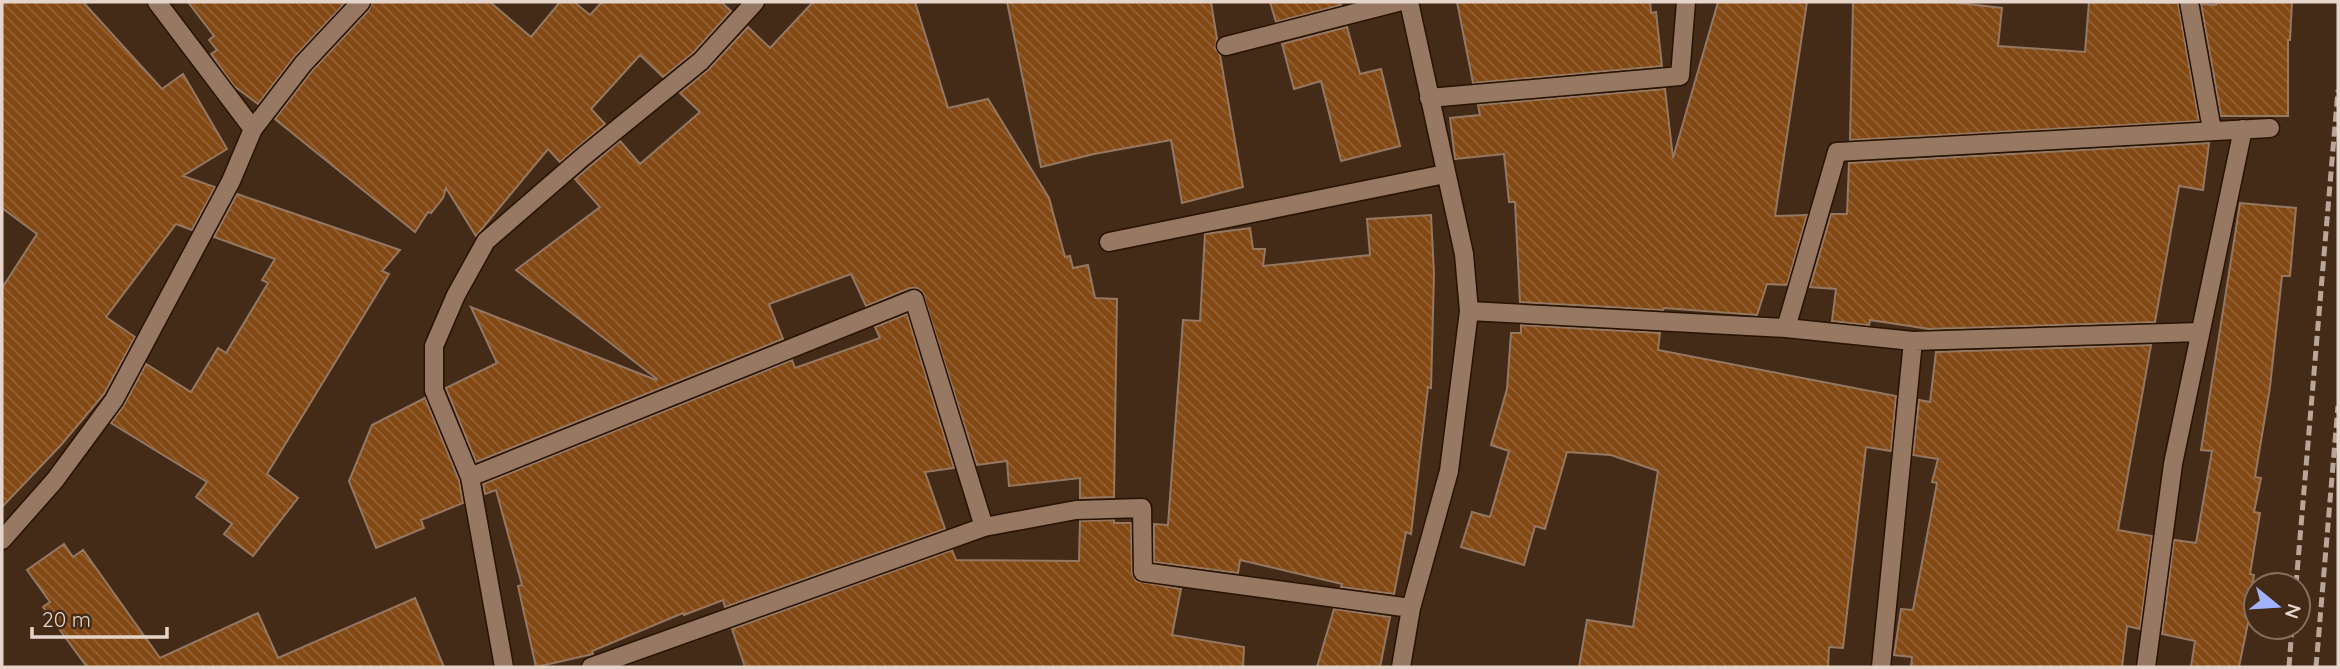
<svg xmlns="http://www.w3.org/2000/svg" width="2340" height="669" viewBox="0 0 2340 669" font-family="Quicksand,sans-serif">
<defs>
<pattern id="building-back-hatch" width="6" height="6" patternUnits="userSpaceOnUse" patternTransform="scale(1.75)"><rect width="6" height="6" fill="#834915"/><path d="M-1 5l2 2M0 0l6 6M5-1l2 2" fill="none" stroke="#946236"/></pattern>
</defs>
<rect width="100%" height="100%" fill="#442b18"/>
<!-- building -->
<path fill="url(#building-back-hatch)" stroke="#957862" stroke-width="2" d="M2,2H83L162,89L183,74L227,149L183,176L215,187L192,230L176,224L106,317L135,337L104,394L61,445L2,507V288L37,234L2,208Z
M188,2H346L295,56L258,104L234,86L211,54L217,50L209,40L214,36Z
M372,2H490L531,37L560,2H574L590,15L602,2H721L731,11L693,53L663,77L640,55L591,109L605,124L560,162L548,149L476,236L446,188L443,198L431,213L428,212L415,232L275,119L312,71L369,10Z
M813,2H915L948,108L988,99L1049,198L1065,257L1070,256L1073,268L1088,265L1095,298L1117,299L1114,497L1080,498V478L1009,486L1007,461L977,465L922,291L917,288H910L866,306L851,274L769,304L783,339L476,462L446,388L497,363L471,307L656,380L657,379L516,270L600,207L575,179L620,141L640,164L700,112L680,93L709,69L748,27L770,48Z
M1007,2H1211L1217,39L1215,48L1220,55L1243,187L1182,203L1171,140L1094,154L1041,167Z
M1270,2H1340L1341,5L1276,22Z
M1457,2H1650L1651,13L1656,12L1662,66L1473,83Z
M1718,2H1807L1775,216L1807,215L1787,285L1767,284L1757,315L1664,308L1663,310L1520,302L1515,202H1509L1504,154L1455,159L1450,118L1480,115L1478,105L1665,89L1673,158Z
M1853,2H1950L2002,8L1998,46L2085,52L2089,2L2178,3L2199,121L1850,140Z
M2217,2H2292L2290,40H2288V116H2221L2201,4L2216,5Z
M1347,27L1360,74L1381,69L1400,146L1341,161L1321,81L1294,89L1282,44Z
M2209,143L2203,190L2179,186L2155,322L1929,329L1870,320L1869,325H1866L1832,321L1836,289L1810,287L1831,214H1847L1849,163Z
M237,194L400,250L382,271L389,274L267,474L298,498L253,556L224,534L232,524L196,497L207,482L111,423L124,405L146,364L191,392L218,348L226,353L268,283L262,280L275,259L214,237Z
M2240,203L2296,208L2290,276H2282L2270,387L2255,477L2261,478L2254,512L2260,513L2250,574L2254,575L2247,618H2249L2239,667H2191L2195,641L2162,634L2174,540L2196,543L2212,451L2201,450Z
M1431,215L1434,274L1431,388L1428,387L1411,534L1406,532L1394,594L1341,587L1342,584L1240,560L1238,573L1154,562V524L1168,525L1183,320L1200,321L1205,234L1250,228L1253,249H1265L1263,266L1370,255L1367,219Z
M907,314L954,468L925,472L945,529L725,607L723,600L684,615L683,613L592,651L593,654L536,667L518,586L522,585L496,490L485,494L483,484L792,360L795,368L880,338L875,327Z
M1521,325L1660,333L1658,350L1896,396L1891,451L1866,447L1843,648L1829,647L1828,667H1579L1587,620L1633,627L1658,471L1611,455L1567,452L1545,529L1535,526L1524,565L1461,547L1472,512L1490,517L1509,451L1491,445L1507,389L1511,333H1521Z
M2151,345L2118,530L2152,536L2140,629L2127,626L2122,667H1911L1912,657L1894,655L1901,609L1913,610L1937,483L1932,482L1938,459L1913,455L1919,400L1930,402L1936,352Z
M425,398L459,480L463,503L421,520L424,528L376,548L349,481L372,425Z
M1114,520V523H1131L1132,572L1136,581L1181,589L1172,635L1244,647L1243,667H745L732,629L952,550L956,560L1079,561L1080,521Z
M64,544L73,557L83,550L160,658L258,613L278,658L415,598L444,667H87L43,607L50,602L27,570Z
M1334,609L1390,617L1380,667H1317Z"/>
<g fill="none" stroke-linecap="round" stroke-linejoin="round">
<defs>
<path id="service" d="M157,2L253,129"/>
<path id="minor" d="M2189,2L2212,130
M1226,46L1398,2
M1429,98L1680,76L1686,2
M1109,242L1445,174
M1469,311L1786,328L1913,341L2200,332
M1786,328L1837,152L2270,128
M470,477L914,299L984,527
M2,540L55,480L114,400L231,181L253,129L303,64L361,2
M504,667L470,477L434,390V346L456,295L486,241L584,156L701,61L755,2
M591,667L984,527L1076,510L1142,508L1143,572L1411,608
M1401,667L1411,608L1449,471L1469,311L1464,254L1409,2
M1881,667L1913,341
M2146,667L2173,464L2243,129"/>
</defs>
<!-- service casing -->
<use href="#service" stroke="#291201" stroke-width="21"/>
<!-- minor casing -->
<use href="#minor" stroke="#291201" stroke-width="21"/>
<!-- service -->
<use href="#service" stroke="#967863" stroke-width="18"/>
<!-- minor -->
<use href="#minor" stroke="#967863" stroke-width="18"/>
<!-- rail -->
<path stroke="#b9a698" stroke-width="5" stroke-dasharray="10 5" stroke-linecap="butt" d="M2296,585L2338,90
M2289,667L2292,627
M2316,667L2338,406"/>
</g>
<!-- border -->
<rect width="2340" height="669" fill="none" stroke="#e5d4c9" stroke-width="7"/>
<!-- north arrow -->
<g transform="translate(2277 606) rotate(108)"><circle r="33" fill="#442b18" stroke="#846f5f" stroke-width="2"/>
<path d="M0-5L12 26L0 18L-12 26Z" fill="#a3b2fd"/>
<text y="-10" font-size="19" font-weight="bold" text-anchor="middle" fill="#e5d4c9">N</text>
</g>
<!-- scale -->
<path d="M32 627v10h135v-10" fill="none" stroke="#e5d4c9" stroke-width="3.5"/>
<text x="42" y="627" font-size="21" fill="#e5d4c9" stroke="#442b18" stroke-width="5" paint-order="stroke">20 m</text>
</svg>
